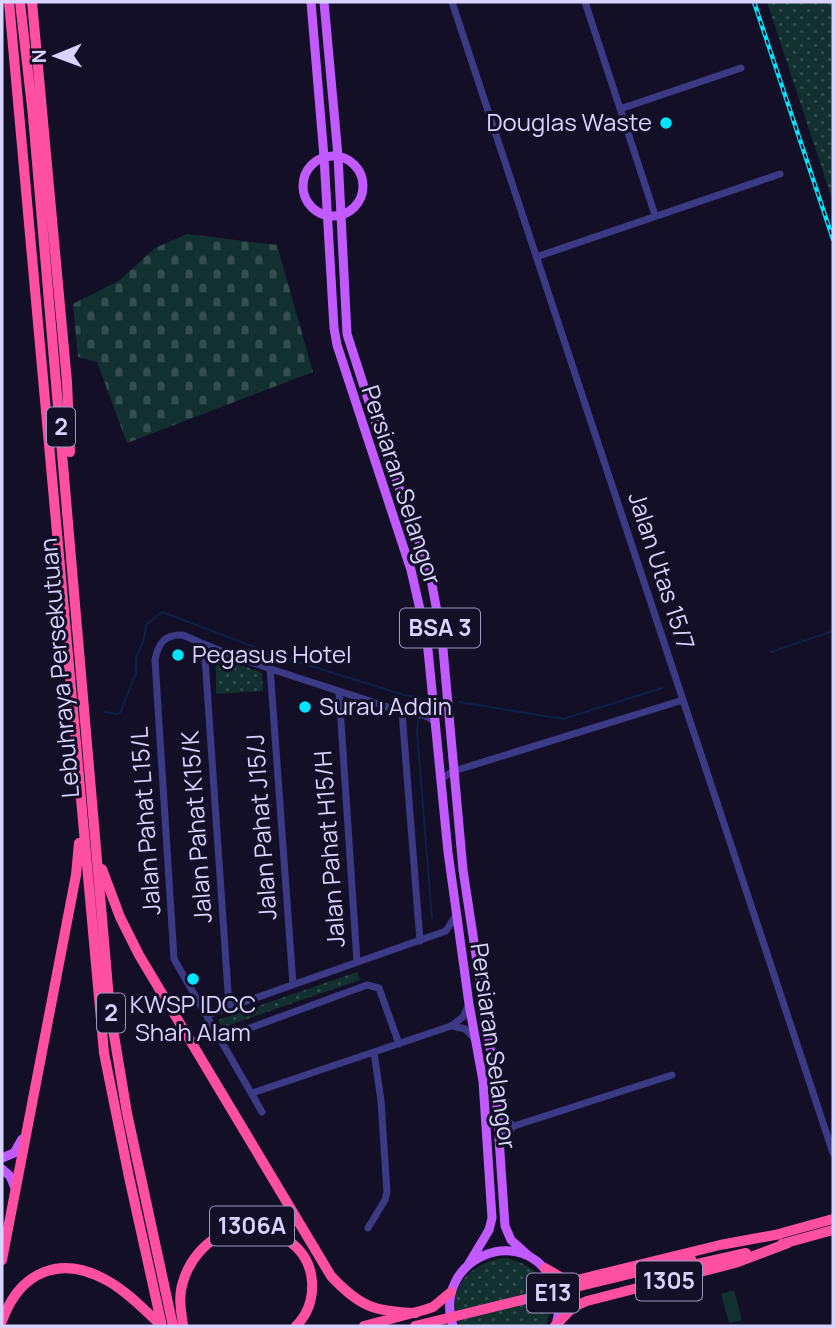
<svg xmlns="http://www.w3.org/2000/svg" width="835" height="1328" viewBox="0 0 835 1328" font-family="Manrope,sans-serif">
<defs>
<pattern id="grass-dots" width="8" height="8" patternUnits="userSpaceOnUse" patternTransform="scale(1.75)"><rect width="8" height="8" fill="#12302f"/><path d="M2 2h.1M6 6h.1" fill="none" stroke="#344d4e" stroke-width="1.8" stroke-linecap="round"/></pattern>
<pattern id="cemetery-stones" width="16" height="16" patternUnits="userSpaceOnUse" patternTransform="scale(1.75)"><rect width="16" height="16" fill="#12302f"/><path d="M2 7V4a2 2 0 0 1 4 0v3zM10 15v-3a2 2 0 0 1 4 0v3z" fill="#344d4e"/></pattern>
</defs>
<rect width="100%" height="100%" fill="#130f26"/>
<!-- grass -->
<path fill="url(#grass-dots)" d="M767,2H833V202Z
M216,656L262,673L263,691L216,694Z
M357,972L360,980L221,1028L218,1020Z
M507,1258C542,1267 557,1291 546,1326H459C443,1289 471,1261 507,1258Z"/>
<!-- cemetery -->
<path fill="url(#cemetery-stones)" d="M187,234L277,245L313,372L127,443L97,362L78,357L73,304L120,280L155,248Z"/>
<!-- garden -->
<path fill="#12302f" d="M734,1290L742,1320L729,1323L721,1294Z"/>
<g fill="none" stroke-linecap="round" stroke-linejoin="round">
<!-- stream -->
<path stroke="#0c2248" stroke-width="2" d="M771,652L833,631
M459,702L563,719L662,688
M419,710L427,701
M104,712L116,714L120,713L136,673V658L143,642L146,625L162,612L276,655L404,695L428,700
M418,719L417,732L432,918"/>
<!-- minor -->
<path stroke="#3d3a85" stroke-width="7" d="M452,2L833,1153
M585,2L655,215
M620,109L741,68
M536,257L780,174
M204,644L229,1006
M270,667L293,984
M339,692L357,962
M402,712L420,941
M442,778L454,771L683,700
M207,1015L446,931L456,915
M452,1026L465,1029L474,1038
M220,1039L367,985L379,988L399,1044
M252,1093L451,1026L463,1017L469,1004
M498,1107L505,1120L514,1126
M262,1112L174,959L155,660C158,644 164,634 183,635C251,666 325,685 396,710C411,715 424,711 436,723
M501,1147L503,1138L514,1126L672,1075
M368,1228L385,1200L387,1192L381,1101L374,1052"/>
<!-- major -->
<path stroke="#c25bff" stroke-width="9" d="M311,2L324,157L334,328L337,345L411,570L427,640L448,852L469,1004L483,1081L492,1218L489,1230L468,1265
M324,2L338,156L347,334L379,433L429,569L442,638L463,870L495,1080L505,1226L511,1240L529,1256
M303 186a30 30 0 1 1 60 0a30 30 0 1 1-60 0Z
M2,1158L14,1153L22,1139
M2,1169L10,1176L15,1188
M453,1326C431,1259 523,1220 553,1282C560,1296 560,1311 556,1325"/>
<!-- highway -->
<path stroke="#ff4fa3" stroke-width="10" d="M9,2L104,1053L129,1177L162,1326
M20,2L33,116L110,1011L127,1113L173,1326
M32,2L67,382L70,452
M102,869L120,917L139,955L331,1276C359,1306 374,1312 416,1313
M775,1235L833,1219
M782,1244L833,1230
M2,1260L76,875L79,843
M693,1265L746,1253
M545,1268L562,1278L577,1280L720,1245L780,1234
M2,1321C20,1271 61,1254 108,1281C128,1292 145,1311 162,1326
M183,1325C181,1311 178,1296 183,1282C196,1236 250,1209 289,1241C303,1251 311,1265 312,1282C313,1299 308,1314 296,1326
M364,1326L424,1310L433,1307L451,1292
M555,1326L573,1307L587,1301L735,1263L788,1243"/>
<defs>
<path id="rail" d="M754,2L833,239"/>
</defs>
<!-- rail casing -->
<use href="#rail" stroke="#00e5ff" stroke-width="4.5"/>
<!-- rail -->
<use href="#rail" stroke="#130f26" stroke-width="2" stroke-dasharray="5" stroke-linecap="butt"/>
<!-- highway-bridge -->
<path stroke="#ff4fa3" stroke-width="10" d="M415,1326L691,1259"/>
</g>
<!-- markers -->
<g fill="#00e5ff" stroke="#130f26" stroke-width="2.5">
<circle cx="666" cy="123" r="7"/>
<circle cx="178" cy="655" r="7"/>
<circle cx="305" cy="707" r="7"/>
<circle cx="193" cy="979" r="7"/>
</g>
<g text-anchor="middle" stroke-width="6" stroke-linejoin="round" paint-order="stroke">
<!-- shield labels -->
<g fill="#130f26" stroke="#9e99be" stroke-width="2">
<rect x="47" y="407.5" width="28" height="39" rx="5"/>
<rect x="400" y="608.5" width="80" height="39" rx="5"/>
<rect x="97" y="993.5" width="28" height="39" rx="5"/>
<rect x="210" y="1206.5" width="84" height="39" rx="5"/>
<rect x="636" y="1261.5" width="66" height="39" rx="5"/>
<rect x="527" y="1273.5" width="52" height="39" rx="5"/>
</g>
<g font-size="23" font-weight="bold" fill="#d9d4ff">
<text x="61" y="435">2</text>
<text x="440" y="636">BSA 3</text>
<text x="111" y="1021">2</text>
<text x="252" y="1234">1306A</text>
<text x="669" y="1289">1305</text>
<text x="553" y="1301">E13</text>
</g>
<!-- poi labels -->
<g font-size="24" fill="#d9d4ff" stroke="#130f26" text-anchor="start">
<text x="652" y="131" text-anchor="end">Douglas Waste</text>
<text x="192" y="663">Pegasus Hotel</text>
<text x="319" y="715">Surau Addin</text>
<text x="193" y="1013" text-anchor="middle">KWSP IDCC<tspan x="193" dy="28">Shah Alam</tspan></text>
</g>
<!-- street labels -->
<g font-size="24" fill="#d9d4ff" stroke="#130f26">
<text transform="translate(401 485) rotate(72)" y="8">Persiaran Selangor</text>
<text transform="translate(661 571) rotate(72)" y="8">Jalan Utas 15/7</text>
<text transform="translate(60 668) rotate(-95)" y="8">Lebuhraya Persekutuan</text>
<text transform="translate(146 821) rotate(-94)" y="8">Jalan Pahat L15/L</text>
<text transform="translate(197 827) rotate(-94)" y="8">Jalan Pahat K15/K</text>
<text transform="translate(262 827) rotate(-94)" y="8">Jalan Pahat J15/J</text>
<text transform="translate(330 849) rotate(-94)" y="8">Jalan Pahat H15/H</text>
<text transform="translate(493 1046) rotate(82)" y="8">Persiaran Selangor</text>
</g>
</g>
<!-- border -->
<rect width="835" height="1328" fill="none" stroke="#d9d4ff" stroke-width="7"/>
<!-- north arrow -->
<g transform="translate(56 56) rotate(269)" stroke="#130f26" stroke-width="5" paint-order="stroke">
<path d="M0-5L12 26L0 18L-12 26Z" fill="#d9d4ff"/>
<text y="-10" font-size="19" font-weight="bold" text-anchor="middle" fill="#d9d4ff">N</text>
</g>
</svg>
